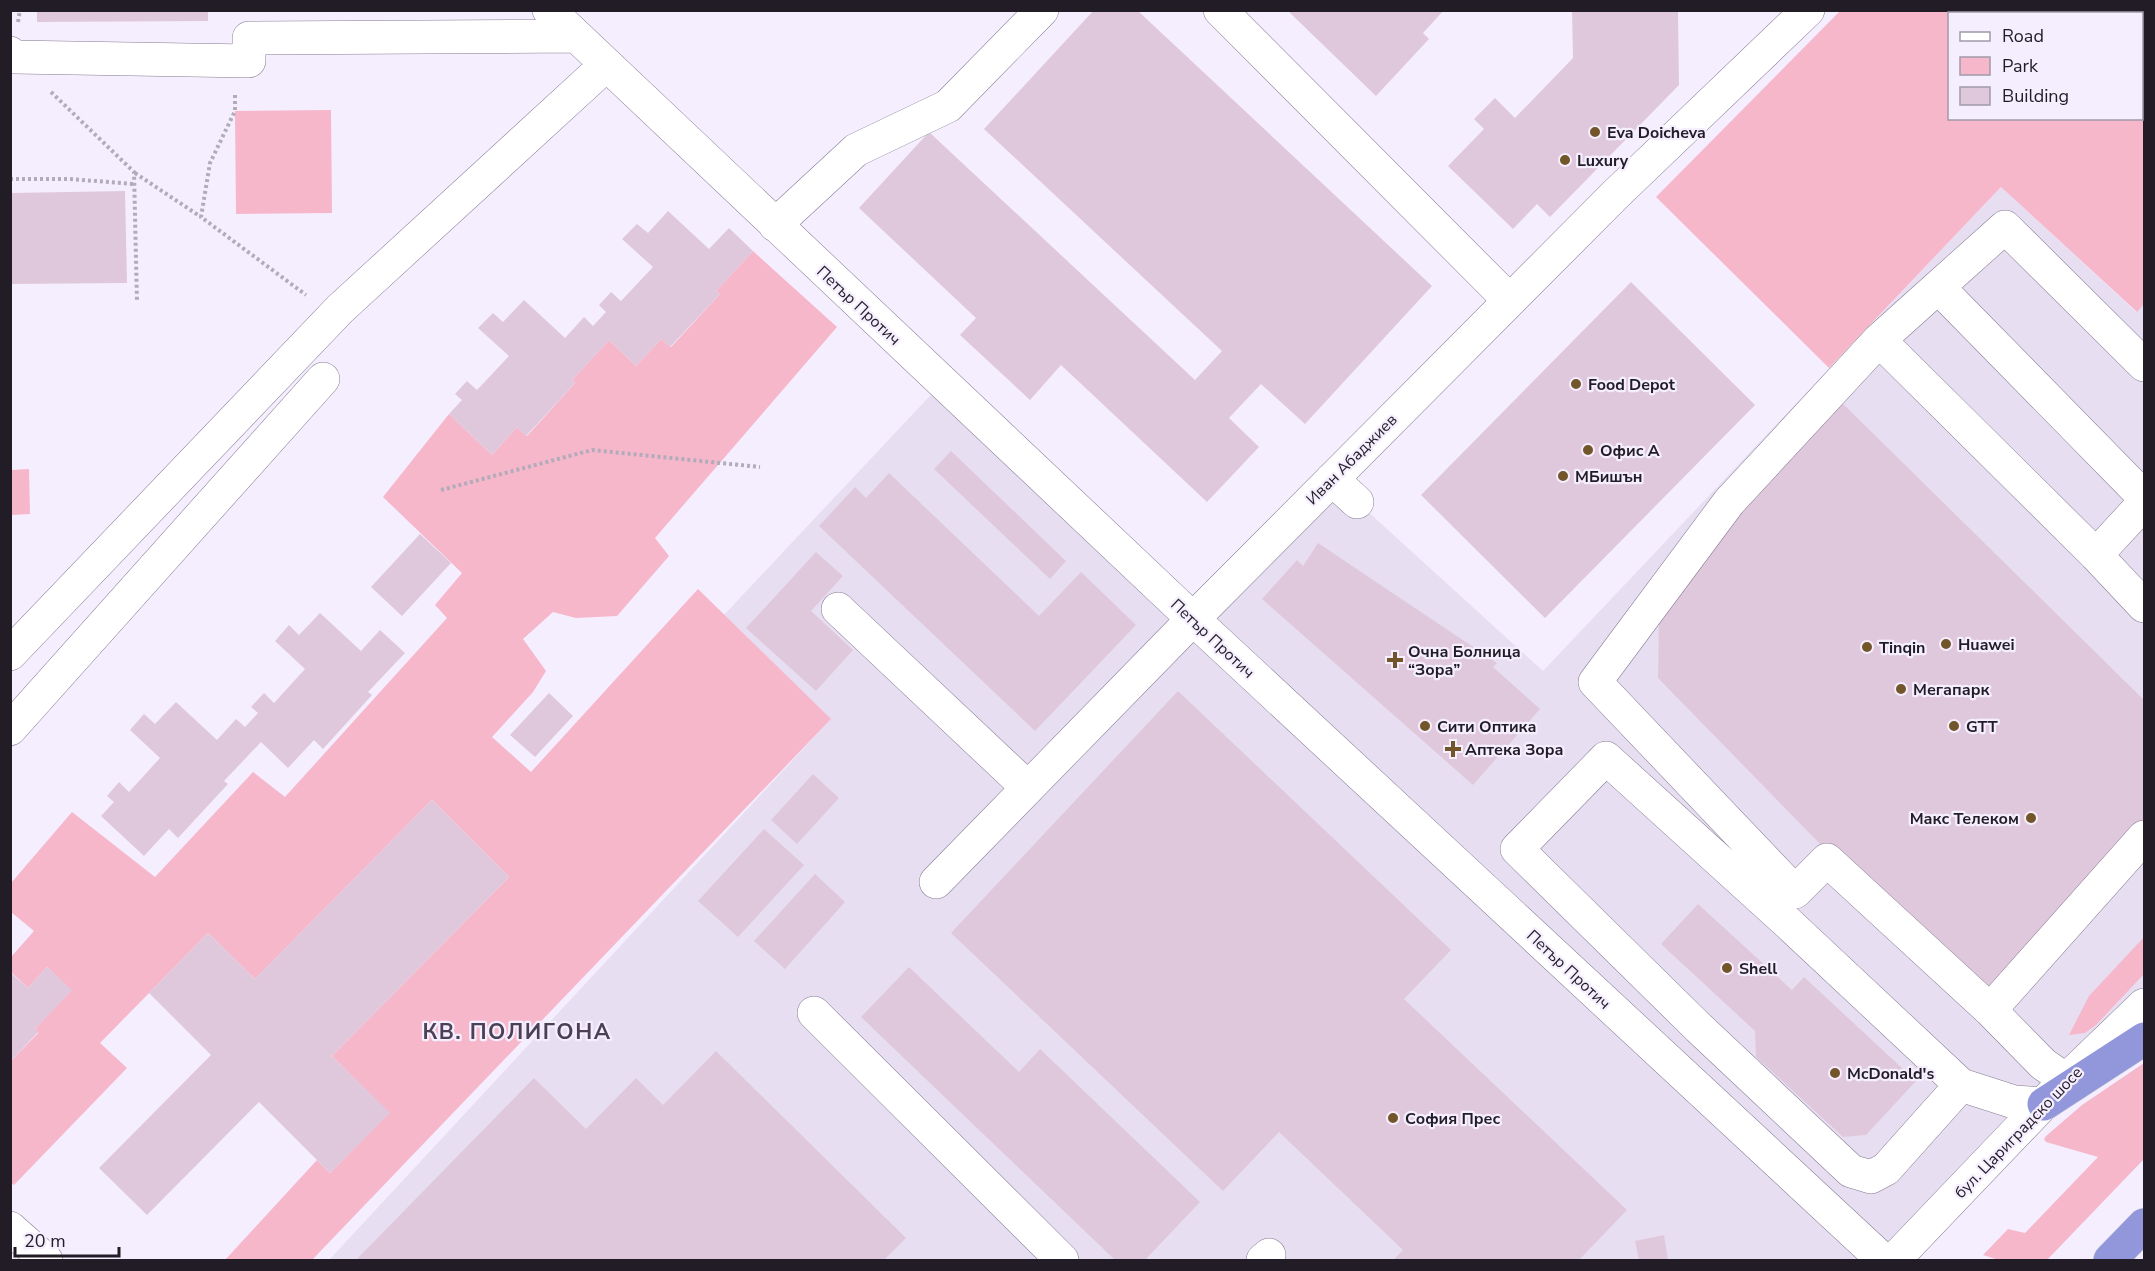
<svg xmlns="http://www.w3.org/2000/svg" width="2155" height="1271" viewBox="0 0 2155 1271" font-family="'Nunito Sans',sans-serif">
<rect width="100%" height="100%" fill="#f5eefe"/>
<!-- built -->
<path fill="#e7def2" d="M2001,187L2136,312L2144,304V1000L1894,1260H329L830,720L722,617L942,383L1192,619L1332,479L1543,671Z"/>
<!-- green -->
<path fill="#f6b7cb" d="M2131,11L2134,13L1950,14V118H2142V20L2144,23V304L2137,312L2001,187L1829,368L1656,197L1840,11Z
M331,110L332,213L236,214L235,111Z
M753,251L837,327L655,538L669,556L617,616L576,618L553,612L523,639L546,671L533,692L492,737L531,772L698,589L831,719L312,1260H225L317,1160L330,1173L389,1113L332,1056L509,877L432,800L255,979L208,933L100,1043L127,1068L14,1185L10,1182V1062L38,1033L35,1029L71,990L47,967L28,988L11,972V957L34,931L11,912V883L72,812L155,877L253,772L285,797L447,618L435,605L462,573L383,497L449,414L492,455L517,427L527,436L575,383L572,380L609,340L636,366L661,339L671,347L720,294L716,291Z
M29,469L30,514L11,515V470Z
M2144,937V974L2096,1025L2085,1033L2069,1035L2089,996Z
M2144,1063V1159L2047,1260H1999L1983,1255L2008,1229L2025,1233L2098,1157L2046,1142L2044,1139L2046,1136L2082,1105Z"/>
<!-- building -->
<path fill="#e0c8dc" d="M37,10H208V21L37,22Z
M1094,10H1137L1432,286L1305,424L1261,384L1229,418L1259,447L1207,502L1061,365L1030,400L960,335L976,318L859,208L929,132L1195,380L1222,351L984,129Z
M1287,10H1444L1423,33L1429,39L1376,96Z
M1572,10H1678L1679,85L1550,217L1537,204L1513,229L1448,166L1484,129L1474,119L1495,98L1515,118L1573,58Z
M125,191L127,283L10,284V193Z
M668,211L709,249L729,228L753,251L716,291L720,294L670,347L661,339L636,366L609,340L572,380L575,383L526,436L517,427L492,455L449,414L462,400L455,394L467,381L477,390L509,356L478,328L493,313L503,322L524,300L565,338L584,317L593,326L606,312L599,305L611,292L621,301L653,267L622,239L637,224L648,233Z
M1631,282L1755,405L1545,618L1421,495Z
M1834,395L2144,700V821L1991,998L1824,848L1658,678L1659,617Z
M951,451L1066,561L1050,579L934,469Z
M889,473L1039,616L1081,572L1136,625L1035,731L819,526L855,487L866,498Z
M420,534L451,563L402,616L371,587Z
M1318,543L1497,663L1493,667L1540,709L1473,785L1262,599L1297,560L1303,566Z
M816,552L843,576L811,611L853,650L816,691L746,628Z
M320,613L361,651L380,630L405,653L368,692L372,695L323,749L314,740L288,768L261,742L224,781L228,784L178,838L169,829L144,856L101,816L114,802L107,796L119,782L129,792L160,758L130,730L144,714L155,724L176,702L217,740L236,719L245,727L258,713L251,707L264,693L274,703L305,669L275,641L289,625L299,635Z
M1178,691L1451,950L1404,999L1627,1210L1579,1260H1393L1403,1250L1279,1132L1223,1191L951,933Z
M549,693L573,716L535,757L510,735Z
M813,774L839,798L797,844L771,820Z
M432,800L509,877L332,1056L390,1113L330,1173L259,1102L147,1215L99,1168L211,1055L149,993L208,933L255,979Z
M764,829L804,865L738,937L698,901Z
M815,874L845,902L785,969L754,941Z
M1698,904L1792,990L1804,977L1916,1081L1866,1135L1843,1137L1756,1057L1755,1031L1661,944Z
M47,967L72,990L35,1029L38,1032L10,1062V972L28,988Z
M909,967L1019,1072L1040,1049L1200,1202L1145,1260H1115L861,1017Z
M716,1051L906,1238L884,1260H356L534,1078L586,1129L636,1078L663,1105Z
M1664,1235L1668,1260H1639L1635,1241Z"/>
<g fill="none" stroke-linecap="round" stroke-linejoin="round">
<defs>
<path id="minor" d="M549,10L1193,619L1883,1260
M1220,10L1509,300
M10,53L14,57L249,61V38L576,36
M775,225L856,150L948,106L1042,10
M1938,287L1879,340L1729,502L1595,682L1795,892L1827,860L1990,1010L2043,1064L2066,1080
M1879,340L2096,555L2144,503
M2144,365L2005,227L1938,287L2144,497
M1332,479L1357,502
M2096,555L2144,606
M838,609L1028,788
M10,654L340,309L606,65
M10,729L323,379
M936,882L1193,619L1616,194L1808,10
M1990,1010L2144,837
M814,1013L1062,1260
M1961,1085L1886,1169L1871,1177L1851,1171L1699,1028L1517,849L1606,758L1788,923L1961,1085L2014,1102L2044,1104
M10,1228L46,1260
M1263,1260L1269,1255
M1894,1260L2066,1080L2144,1005"/>
<path id="highway" d="M2044,1104L2144,1039
M2110,1260L2144,1225"/>
</defs>
<!-- minor casing -->
<use href="#minor" stroke="#867b92" stroke-width="34"/>
<!-- highway casing -->
<use href="#highway" stroke="#d3d2d4" stroke-width="34"/>
<!-- path -->
<path stroke="#b2acba" stroke-width="4" stroke-dasharray="3 3" stroke-linecap="butt" d="M18,22L20,10
M51,92L134,172L137,302
M235,95V111L210,163L201,217L306,295
M135,173L201,217
M10,179H70L134,184
M441,490L592,450L760,467"/>
<!-- minor -->
<use href="#minor" stroke="#fff" stroke-width="33"/>
<!-- highway -->
<use href="#highway" stroke="#9297db" stroke-width="33"/>
</g>
<!-- markers -->
<g fill="#725629" stroke="#f5eefe" stroke-width="2">
<circle cx="1595" cy="132" r="6"/>
<circle cx="1565" cy="160" r="6"/>
<circle cx="1576" cy="384" r="6"/>
<circle cx="1588" cy="450" r="6"/>
<circle cx="1563" cy="476" r="6"/>
<circle cx="1946" cy="644" r="6"/>
<circle cx="1867" cy="647" r="6"/>
<path d="M1392 651h6v6h6v6h-6v6h-6v-6h-6v-6h6z"/>
<circle cx="1901" cy="689" r="6"/>
<circle cx="1425" cy="726" r="6"/>
<circle cx="1954" cy="726" r="6"/>
<path d="M1450 740h6v6h6v6h-6v6h-6v-6h-6v-6h6z"/>
<circle cx="2031" cy="818" r="6"/>
<circle cx="1727" cy="968" r="6"/>
<circle cx="1835" cy="1073" r="6"/>
<circle cx="1393" cy="1118" r="6"/>
</g>
<g text-anchor="middle" stroke-width="4.5" stroke-linejoin="round" paint-order="stroke">
<!-- poi labels -->
<g font-size="16" font-weight="bold" fill="#211c26" stroke="#f5eefe" text-anchor="start">
<text x="1607" y="138">Eva Doicheva</text>
<text x="1577" y="166">Luxury</text>
<text x="1588" y="390">Food Depot</text>
<text x="1600" y="456">Офис А</text>
<text x="1575" y="482">МБишън</text>
<text x="1958" y="650">Huawei</text>
<text x="1879" y="653">Tinqin</text>
<text x="1408" y="657">Очна Болница<tspan x="1408" dy="18">“Зора”</tspan></text>
<text x="1913" y="695">Мегапарк</text>
<text x="1437" y="732">Сити Оптика</text>
<text x="1966" y="732">GTT</text>
<text x="1465" y="755">Аптека Зора</text>
<text x="2019" y="824" text-anchor="end">Макс Телеком</text>
<text x="1739" y="974">Shell</text>
<text x="1847" y="1079">McDonald's</text>
<text x="1405" y="1124">София Прес</text>
</g>
<!-- street labels -->
<g font-size="16" fill="#211c26" stroke="#f5eefe">
<text transform="translate(859 305) rotate(43)" y="6">Петър Протич</text>
<text transform="translate(1351 459) rotate(-45)" y="6">Иван Абаджиев</text>
<text transform="translate(1213 638) rotate(43)" y="6">Петър Протич</text>
<text transform="translate(1569 969) rotate(43)" y="6">Петър Протич</text>
<text transform="translate(2018 1132) rotate(-46)" y="6">бул. Цариградско шосе</text>
</g>
<!-- district labels -->
<g font-size="22" font-weight="bold" letter-spacing="1.5" fill="#4b4056" stroke="#f5eefe">
<text x="517" y="1039">КВ. ПОЛИГОНА</text>
</g>
</g>
<!-- border -->
<rect width="2155" height="1271" fill="none" stroke="#211c26" stroke-width="24"/>
<!-- legend -->
<rect x="1948" y="12" width="195" height="108" fill="#f5eefe" stroke="#a09aa8" stroke-width="1.5"/>
<rect x="1960" y="32" width="30" height="9" fill="#ffffff" stroke="#a09aa8" stroke-width="1.5"/>
<text x="2002" y="42" font-size="18" fill="#211c26">Road</text>
<rect x="1960" y="57" width="30" height="18" fill="#f6b7cb" stroke="#a09aa8" stroke-width="1.5"/>
<text x="2002" y="72" font-size="18" fill="#211c26">Park</text>
<rect x="1960" y="87" width="30" height="18" fill="#e0c8dc" stroke="#a09aa8" stroke-width="1.5"/>
<text x="2002" y="102" font-size="18" fill="#211c26">Building</text>
<!-- scale -->
<path d="M15 1247v9h104v-9" fill="none" stroke="#211c26" stroke-width="3"/>
<text x="24" y="1247" font-size="18" fill="#211c26" stroke="#f5eefe" stroke-width="4.5" paint-order="stroke">20 m</text>
</svg>
